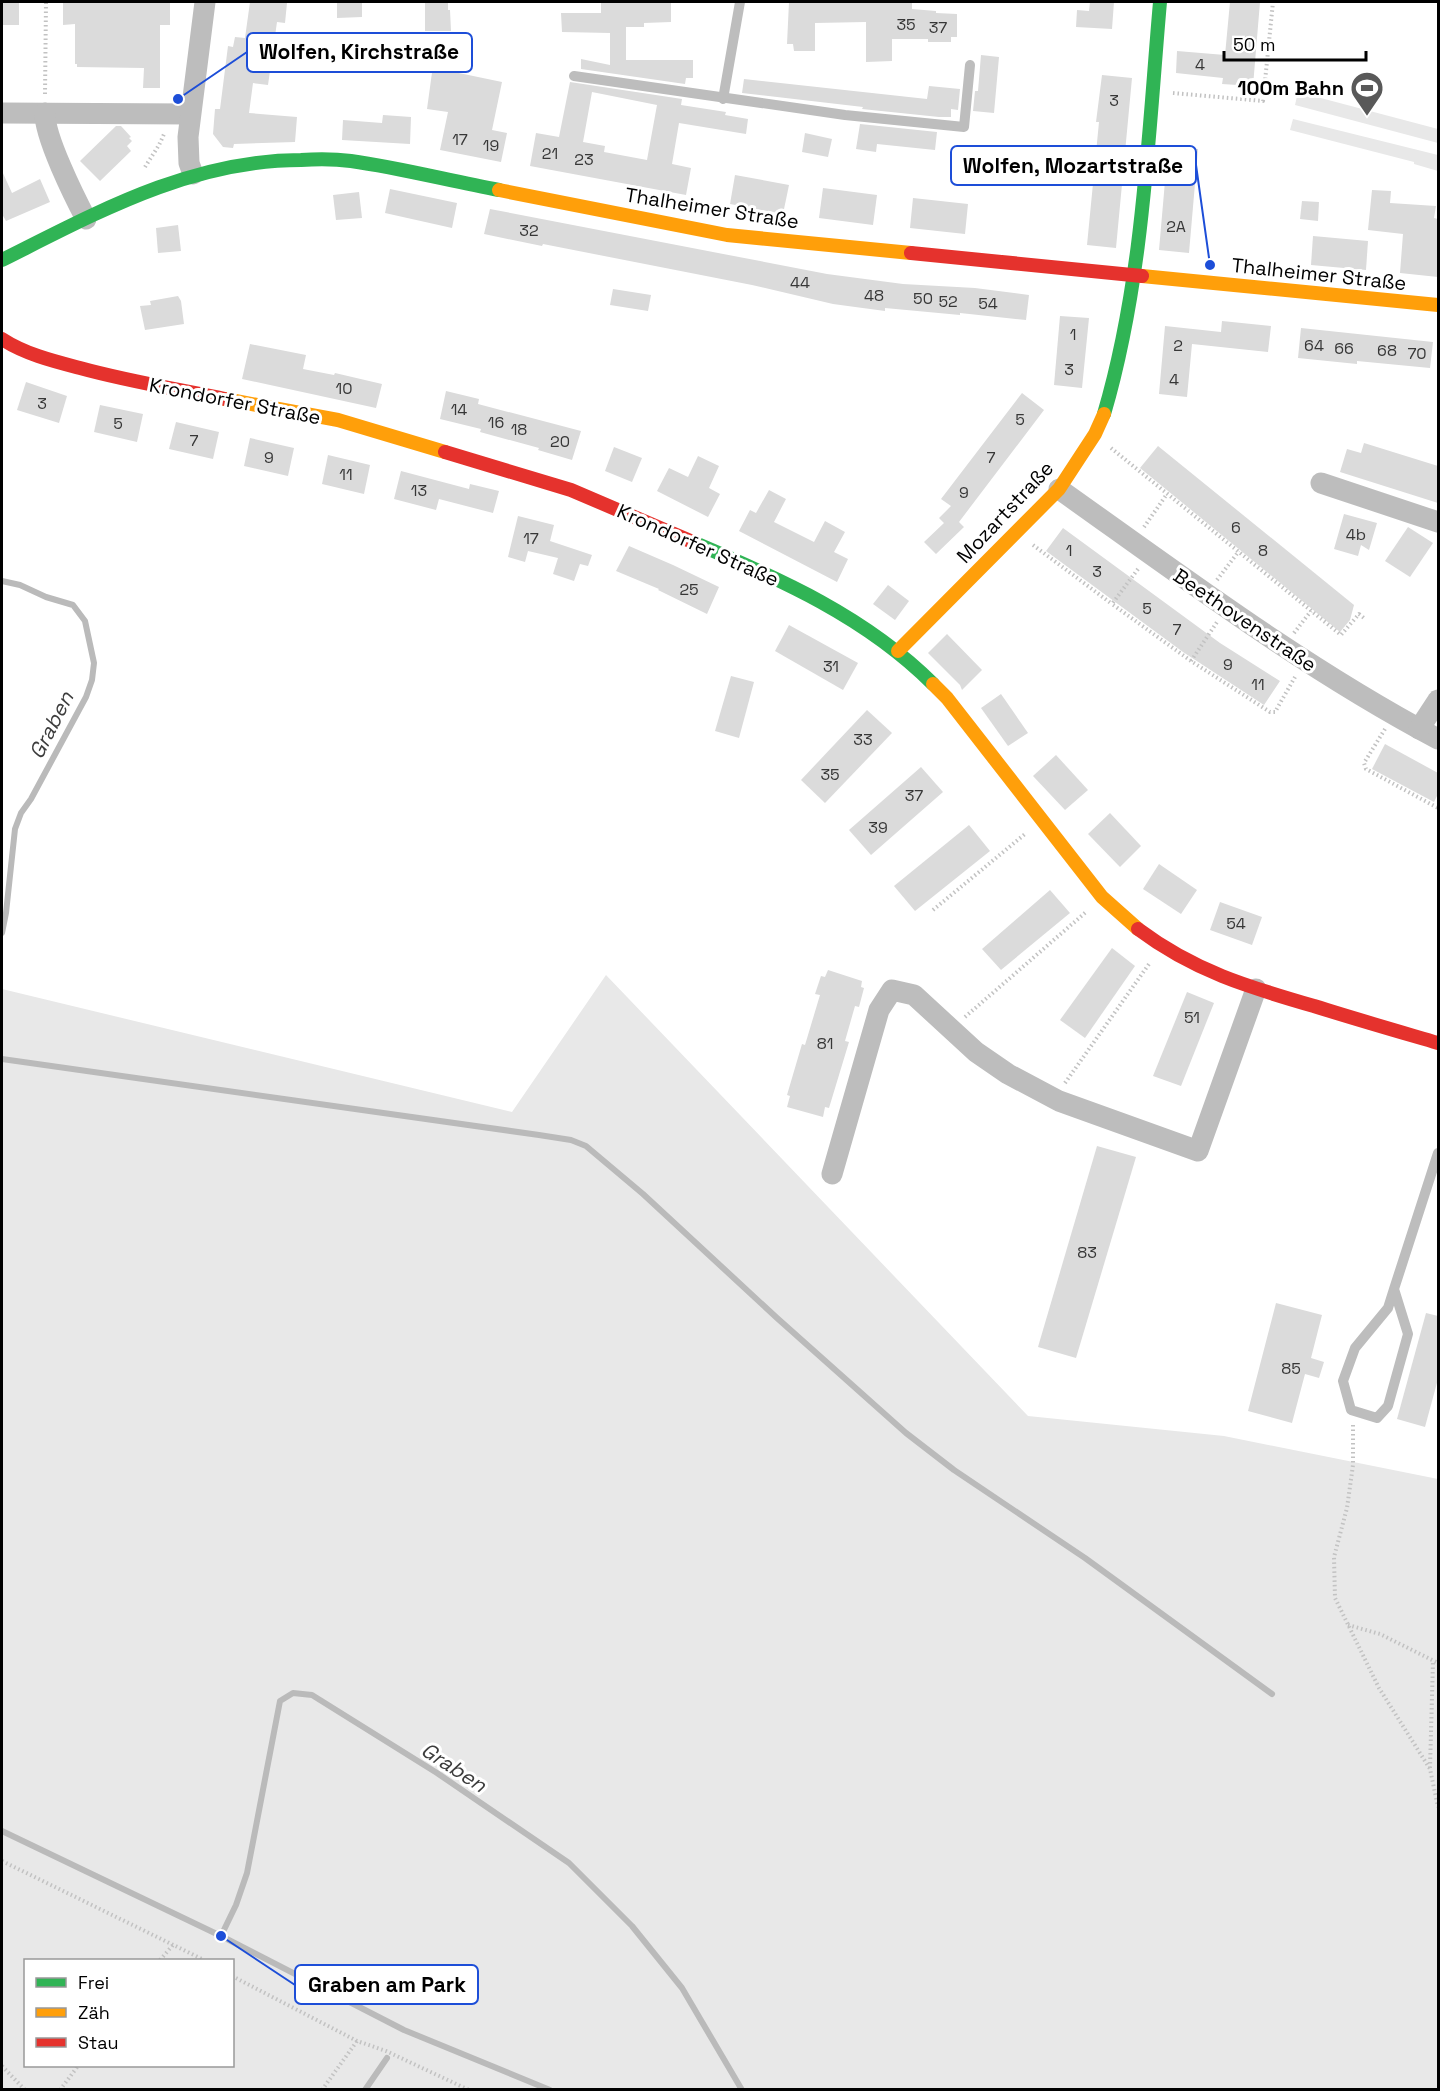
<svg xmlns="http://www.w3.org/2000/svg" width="1440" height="2091" viewBox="0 0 1440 2091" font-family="'Space Grotesk',sans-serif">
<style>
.green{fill:#e8e8e8;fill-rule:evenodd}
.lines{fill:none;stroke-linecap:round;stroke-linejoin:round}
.stream{stroke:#bababa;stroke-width:6}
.building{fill:#dbdbdb;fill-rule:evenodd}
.path{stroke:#c2c2c2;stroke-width:4;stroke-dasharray:1.5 3;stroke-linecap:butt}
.lane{stroke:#bdbdbd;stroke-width:10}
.street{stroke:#bdbdbd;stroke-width:21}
.fast{stroke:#30b455;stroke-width:14}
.slow{stroke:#ff9f0a;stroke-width:14}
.jam{stroke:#e5322d;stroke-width:14}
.labels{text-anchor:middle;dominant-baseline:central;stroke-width:6;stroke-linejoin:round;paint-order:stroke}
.number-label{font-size:16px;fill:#373737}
.poi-label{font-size:20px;font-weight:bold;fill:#000;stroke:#fff;text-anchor:end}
.street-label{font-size:20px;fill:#000;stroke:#fff}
.water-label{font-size:21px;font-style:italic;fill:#3d3d3d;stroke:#fff}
.leader{fill:none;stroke:#1d4ed8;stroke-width:2}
.callout-dot{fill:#1d4ed8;stroke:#fff;stroke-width:2}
.callout{fill:#fff;stroke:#1d4ed8;stroke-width:2}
.callout-label{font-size:21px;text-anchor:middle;font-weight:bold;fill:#000}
</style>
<rect width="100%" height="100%" fill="#fff"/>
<g class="green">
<polygon points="1298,92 1438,129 1438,143 1295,105"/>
<polygon points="1293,119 1438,155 1438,171 1414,164 1414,162 1290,130"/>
<path d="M606,975L1028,1416L1224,1436L1438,1479V2089H2V989L512,1112ZM26,1960H232V2066H26Z"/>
</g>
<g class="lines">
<g class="stream">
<polyline points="2,581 20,585 46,597 73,605 85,621 94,663 92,680 86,697 31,799 21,813 15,829 6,913 2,933"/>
<polyline points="2,1059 539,1135 571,1140 586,1146 643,1194 777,1318 906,1433 954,1470 1085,1558 1272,1694"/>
<polyline points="2,1831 221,1936 404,2030 550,2090"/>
<polyline points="221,1936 236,1905 247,1873 280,1701 293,1693 312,1695 437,1773 569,1863 632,1926 682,1988 742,2090"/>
<polyline points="365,2090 387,2058"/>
</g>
</g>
<g class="building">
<rect x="2" y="2" width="17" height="23"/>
<polygon points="63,2 170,2 170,25 160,25 160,88 143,88 144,68 77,67 77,64 75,64 75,24 63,25"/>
<polygon points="250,2 287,3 285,23 277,22 268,85 253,83 249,113 297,117 295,142 234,144 233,148 223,147 213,134 215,109 220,109 228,46 233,47 235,37 245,38"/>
<polygon points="337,2 362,2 362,17 337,18"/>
<polygon points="425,2 448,2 448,10 450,10 451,31 425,31"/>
<polygon points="601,2 671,2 671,22 644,23 644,27 626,27 626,60 693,60 693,78 686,78 685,84 581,69 581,59 610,65 610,33 562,32 561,13 601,13"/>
<polygon points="789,2 912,2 912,9 936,11 936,13 957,14 957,37 951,37 951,42 928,42 928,39 892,39 892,61 866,62 866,22 815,23 815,51 794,51 793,44 787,44"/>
<polygon points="1090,2 1114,2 1112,29 1076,27 1077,10 1089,11"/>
<polygon points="1230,2 1260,2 1253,86 1222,84 1223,78 1176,73 1177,51 1225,55"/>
<polygon points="981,55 999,57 994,113 973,111 975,91 978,91"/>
<polygon points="434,58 455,61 454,72 502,82 492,130 507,133 501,162 440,150 448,112 427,109"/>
<polygon points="1102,75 1132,78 1116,248 1087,245 1099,122 1096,122"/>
<polygon points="744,79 927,99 929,86 960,89 958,110 951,109 951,117 939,117 862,109 863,107 742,93"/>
<path d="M570,82L682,99L681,105L726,112L725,115L748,119L746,134L679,123L672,164L691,168L686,195L530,166L536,133L559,137ZM592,92L657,105L647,160L604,152L605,146L583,142Z"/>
<polygon points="383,115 411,117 410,144 342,140 343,120 382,123"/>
<polygon points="860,124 937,132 935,150 877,144 876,152 856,149"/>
<polygon points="116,126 121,126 131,137 129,138 132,141 127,146 131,151 100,181 80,161"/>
<polygon points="805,133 832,139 828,157 802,152"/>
<polygon points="1168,147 1198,149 1189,253 1159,250"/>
<polygon points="2,171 12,193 40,179 50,202 6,221 2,214"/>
<polygon points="735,175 789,185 783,214 730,204"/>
<polygon points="823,188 877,195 873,225 819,218"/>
<polygon points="390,189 457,203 452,228 385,213"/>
<polygon points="1372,190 1391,191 1390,203 1436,206 1434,218 1438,219 1438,277 1400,273 1403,234 1368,230"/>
<polygon points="359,192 362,218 336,220 333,195"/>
<polygon points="913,198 968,204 965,234 910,228"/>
<polygon points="1302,201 1319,202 1318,221 1300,219"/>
<polygon points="490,209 827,274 903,284 975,288 1029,295 1026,320 960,313 960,315 885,308 885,311 833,304 752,285 543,244 542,246 484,234"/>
<polygon points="178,225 181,251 158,253 156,228"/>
<polygon points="1313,236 1368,241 1366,270 1311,265"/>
<polygon points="613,289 651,295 648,311 610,305"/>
<polygon points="178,296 181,301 184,324 145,330 140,306 151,305 150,301"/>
<polygon points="1060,316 1089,318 1082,388 1054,385"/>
<polygon points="1222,321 1271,326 1268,352 1192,344 1187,397 1159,394 1165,326 1221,332"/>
<polygon points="1301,328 1433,342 1430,368 1357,361 1357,364 1298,358"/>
<polygon points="250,344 306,355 303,369 334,375 335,373 382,384 376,408 242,379"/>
<polygon points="26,382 67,396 59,423 17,410"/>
<polygon points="446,391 479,399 478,404 581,431 572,460 538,450 539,448 480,432 481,429 440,419"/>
<polygon points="1022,393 1044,410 959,522 964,527 936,554 924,542 944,523 939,518 951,506 941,499"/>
<polygon points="100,405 143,414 137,442 94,432"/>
<polygon points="176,422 219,432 213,459 169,449"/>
<polygon points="250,438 294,448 288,476 244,466"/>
<polygon points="1364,443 1438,466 1438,503 1340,472 1347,449 1361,453"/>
<polygon points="1158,446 1354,605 1350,620 1340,632 1140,468"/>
<polygon points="614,447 642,458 632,482 605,471"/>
<polygon points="328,455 370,465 364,494 322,484"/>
<polygon points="698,456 719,466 709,488 720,494 708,517 657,491 669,468 688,477"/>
<polygon points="401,471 469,489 470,484 499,491 493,513 439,499 436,510 394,499"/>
<polygon points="769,490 786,499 774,522 814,542 825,521 845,532 834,552 848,559 837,582 739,531 750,510 756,513"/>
<polygon points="1344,514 1377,523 1369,550 1361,545 1358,556 1334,549"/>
<polygon points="518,516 554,525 550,541 592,555 588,566 580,564 574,581 553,574 558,558 528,551 525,562 508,557"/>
<polygon points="1408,527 1433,543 1410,577 1385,561"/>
<polygon points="1063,528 1220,643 1280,681 1264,705 1183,652 1046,551"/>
<polygon points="629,546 673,565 719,587 707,614 658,590 659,589 616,571"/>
<polygon points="888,585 909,601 895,620 873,604"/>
<polygon points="789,625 858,663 843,690 775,651"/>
<polygon points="947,634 982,670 962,690 960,685 928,653"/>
<polygon points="731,676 754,682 739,738 715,731"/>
<polygon points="1001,694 1028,733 1008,746 981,708"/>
<polygon points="867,710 892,733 825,803 801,780"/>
<polygon points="1385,744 1438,773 1438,794 1434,802 1372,769"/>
<polygon points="1056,755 1088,790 1065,810 1033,776"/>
<polygon points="921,767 943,792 871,855 849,830"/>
<polygon points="1110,813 1141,846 1120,867 1088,834"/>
<polygon points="969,825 990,851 915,911 894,886"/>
<polygon points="1159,864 1197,890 1181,914 1143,889"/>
<polygon points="1050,890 1070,913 1001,970 982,949"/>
<polygon points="1220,902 1262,917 1252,945 1210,930"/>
<polygon points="1112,948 1135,966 1085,1038 1060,1020"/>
<polygon points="828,970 862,981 861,987 864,988 859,1007 855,1006 845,1041 849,1042 829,1108 825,1107 823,1117 787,1107 790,1096 787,1095 802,1044 805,1045 820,995 815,994 821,976 825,977"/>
<polygon points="1187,992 1214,1003 1181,1086 1153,1076"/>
<polygon points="1097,1146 1136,1157 1076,1358 1038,1347"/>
<polygon points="1276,1303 1322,1315 1311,1358 1324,1362 1319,1378 1305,1374 1292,1423 1248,1411"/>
<polygon points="1426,1313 1438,1316 1438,1379 1425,1427 1397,1419"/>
</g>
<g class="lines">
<g class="path">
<polyline points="1173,93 1263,101 1273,2"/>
<polyline points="45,94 46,2"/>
<polyline points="145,167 159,145 165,132"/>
<polyline points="1111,448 1341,635 1359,614 1364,618"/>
<polyline points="1144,527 1167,494"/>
<polyline points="1033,545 1112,604"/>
<polyline points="1138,569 1112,604 1191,661 1270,712 1275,712 1295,677"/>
<polyline points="1217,580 1239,551"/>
<polyline points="1294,633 1311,611"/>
<polyline points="1191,661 1217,622"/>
<polyline points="1385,729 1364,763 1366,769 1438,808"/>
<polyline points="933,910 1025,834"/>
<polyline points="965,1017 1086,912"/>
<polyline points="1065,1083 1149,964"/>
<polyline points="1353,1425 1353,1465 1347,1508 1334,1557 1335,1598 1379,1688 1430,1769 1438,1807"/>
<polyline points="1348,1625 1380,1634 1438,1663"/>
<polyline points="1430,1768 1433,1661"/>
<polyline points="2,1861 204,1960"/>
<polyline points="160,1960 173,1945"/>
<polyline points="232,1976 357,2041 386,2051 469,2090"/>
<polyline points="2,2066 25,2090"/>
<polyline points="60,2090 78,2066"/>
<polyline points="322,2090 357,2041"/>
</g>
<g class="lane">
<polyline points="574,76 845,115 964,127 970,65"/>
<polyline points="723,99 740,2"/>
<polyline points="1394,1289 1408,1334 1388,1406 1377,1418 1351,1410 1343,1381 1355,1348 1388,1308 1394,1289 1438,1153"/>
</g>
<g class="street">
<polyline points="2,113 190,114"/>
<path d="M45,113C44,136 75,198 86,219"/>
<polyline points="193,174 189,163 188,137 205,2"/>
<polyline points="1321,483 1438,522"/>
<path d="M1059,489C1183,577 1304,668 1438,739"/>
<polyline points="1419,729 1438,700"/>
<polyline points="832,1174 879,1010 892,990 914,995 976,1052 1008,1074 1059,1101 1198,1151 1256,989"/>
</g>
<g class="fast">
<path d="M2,260C98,212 191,160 301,160C318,159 335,159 351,161C401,168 450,181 499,190"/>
<path d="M1104,414C1143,282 1148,138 1160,2"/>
<path d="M695,543C780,579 866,617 933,684"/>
</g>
<g class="slow">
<polyline points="499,190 727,235 911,253"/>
<polyline points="1142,276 1438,305"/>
<polyline points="225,399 338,420 445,452"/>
<polyline points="898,651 1059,489 1095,434 1104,414"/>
<polyline points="933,684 947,698 1102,897 1138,929"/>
</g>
<g class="jam">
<polyline points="911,253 1142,276"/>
<path d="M2,339C25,354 53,361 80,368C127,381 176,389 225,399"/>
<polyline points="445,452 571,490 695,543"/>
<path d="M1138,929C1194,971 1248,987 1314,1006C1355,1019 1397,1031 1438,1043"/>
</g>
</g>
<defs>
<g id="stadium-pin" transform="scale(1.725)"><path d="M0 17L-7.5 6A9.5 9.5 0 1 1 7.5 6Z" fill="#595959" stroke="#fff"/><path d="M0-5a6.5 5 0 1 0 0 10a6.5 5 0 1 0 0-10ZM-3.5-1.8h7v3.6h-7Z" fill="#fff"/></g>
</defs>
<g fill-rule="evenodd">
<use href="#stadium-pin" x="1367" y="88"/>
</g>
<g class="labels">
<g class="number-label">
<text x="906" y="24">35</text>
<text x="938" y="27">37</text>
<text x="1200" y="64">4</text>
<text x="1114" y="100">3</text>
<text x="460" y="139">17</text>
<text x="491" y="145">19</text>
<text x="550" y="153">21</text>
<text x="584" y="159">23</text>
<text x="1176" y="226">2A</text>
<text x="529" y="230">32</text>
<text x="800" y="282">44</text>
<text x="874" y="295">48</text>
<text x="923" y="298">50</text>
<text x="948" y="301">52</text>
<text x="988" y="303">54</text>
<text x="1073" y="334">1</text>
<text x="1178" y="345">2</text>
<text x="1314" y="345">64</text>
<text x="1344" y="348">66</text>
<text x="1387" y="350">68</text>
<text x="1417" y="353">70</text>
<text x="1069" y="369">3</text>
<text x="1174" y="379">4</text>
<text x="344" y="388">10</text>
<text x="42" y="403">3</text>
<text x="459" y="409">14</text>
<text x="1020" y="419">5</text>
<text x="496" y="422">16</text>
<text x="118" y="423">5</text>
<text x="519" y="429">18</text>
<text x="194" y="440">7</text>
<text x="560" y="441">20</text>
<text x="269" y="457">9</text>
<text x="991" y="457">7</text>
<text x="346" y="474">11</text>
<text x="419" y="490">13</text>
<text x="964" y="492">9</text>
<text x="1236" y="527">6</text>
<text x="1356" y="534">4b</text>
<text x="531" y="538">17</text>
<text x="1069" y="550">1</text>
<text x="1263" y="550">8</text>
<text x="1097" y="571">3</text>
<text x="689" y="589">25</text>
<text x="1147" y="608">5</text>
<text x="1177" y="629">7</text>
<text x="1228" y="664">9</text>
<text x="831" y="666">31</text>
<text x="1258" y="684">11</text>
<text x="863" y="739">33</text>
<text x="830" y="774">35</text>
<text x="914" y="795">37</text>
<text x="878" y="827">39</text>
<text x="1236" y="923">54</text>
<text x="1192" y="1017">51</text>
<text x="825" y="1043">81</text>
<text x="1087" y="1252">83</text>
<text x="1291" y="1368">85</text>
</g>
<g class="poi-label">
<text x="1344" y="88">100m Bahn</text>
</g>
<g class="street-label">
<text transform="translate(712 208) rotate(9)">Thalheimer Straße</text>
<text transform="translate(1319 274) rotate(6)">Thalheimer Straße</text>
<text transform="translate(235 401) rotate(11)">Krondorfer Straße</text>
<text transform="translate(1005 512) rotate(-47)">Mozartstraße</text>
<text transform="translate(698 545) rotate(24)">Krondorfer Straße</text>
<text transform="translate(1245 620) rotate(34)">Beethovenstraße</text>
</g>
<g class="water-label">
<text transform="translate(51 725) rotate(-63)">Graben</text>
<text transform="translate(454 1767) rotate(33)">Graben</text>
</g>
</g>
<path class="leader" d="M178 99L247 52M1210 265L1196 165M221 1936L295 1985"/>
<g class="callout-dot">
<circle cx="178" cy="99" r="6"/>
<circle cx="1210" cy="265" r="6"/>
<circle cx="221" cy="1936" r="6"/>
</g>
<g class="callout">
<rect x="247" y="33" width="225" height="39" rx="6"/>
<rect x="951" y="146" width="245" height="39" rx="6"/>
<rect x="295" y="1965" width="183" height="39" rx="6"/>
</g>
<g class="callout-label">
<text x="359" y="59">Wolfen, Kirchstraße</text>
<text x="1073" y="173">Wolfen, Mozartstraße</text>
<text x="387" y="1992">Graben am Park</text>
</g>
<rect width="1440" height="2091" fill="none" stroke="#000000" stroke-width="6"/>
<rect x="24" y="1959" width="210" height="108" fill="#ffffff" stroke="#999999" stroke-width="1.5"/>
<rect x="36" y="1978" width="30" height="9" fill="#30b455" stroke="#999999" stroke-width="1.5"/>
<text x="78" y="1989" font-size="18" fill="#000000">Frei</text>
<rect x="36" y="2008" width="30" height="9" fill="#ff9f0a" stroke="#999999" stroke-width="1.5"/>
<text x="78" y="2019" font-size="18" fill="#000000">Zäh</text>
<rect x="36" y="2038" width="30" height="9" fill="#e5322d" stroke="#999999" stroke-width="1.5"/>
<text x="78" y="2049" font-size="18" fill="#000000">Stau</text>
<path d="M1224 51v9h142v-9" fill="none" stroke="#000000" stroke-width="3"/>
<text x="1233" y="51" font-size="18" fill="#000000" stroke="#ffffff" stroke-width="4.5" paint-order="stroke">50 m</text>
</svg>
